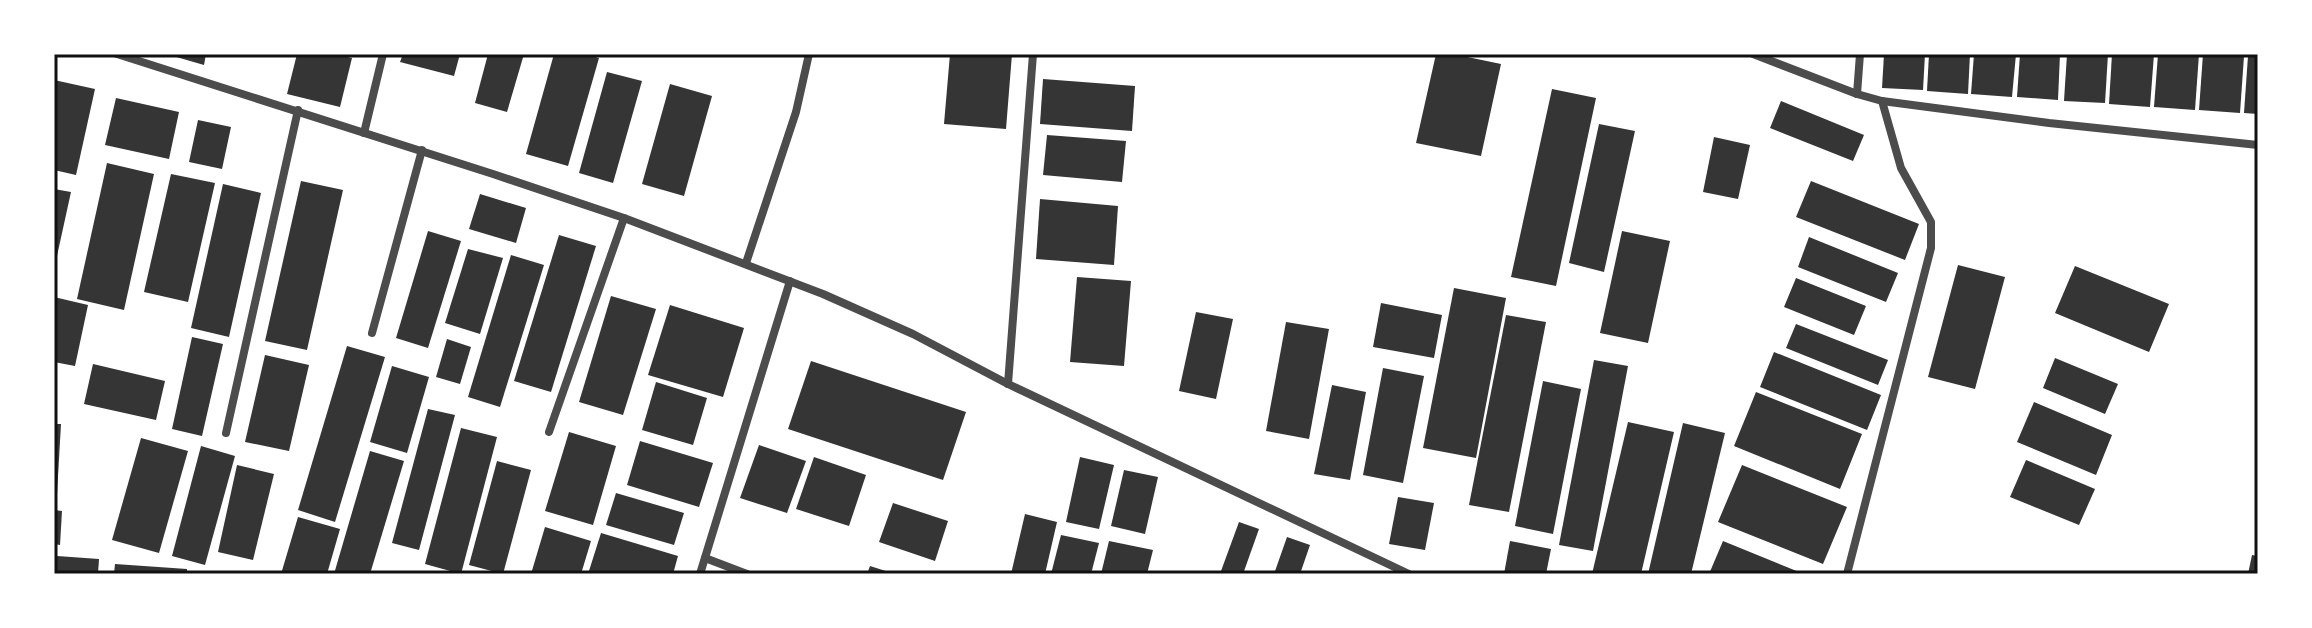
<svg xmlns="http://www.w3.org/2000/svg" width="2312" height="628" viewBox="0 0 2312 628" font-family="'Space Grotesk',sans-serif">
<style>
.building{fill:#353535}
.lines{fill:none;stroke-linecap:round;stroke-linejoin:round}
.minor{stroke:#4c4c4c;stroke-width:8}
.neatline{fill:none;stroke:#111;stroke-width:3}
</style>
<rect width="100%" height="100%" fill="#fff"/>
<g class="building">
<polygon points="166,54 206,54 204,65"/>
<polygon points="297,54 336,54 352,58 340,107 287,94"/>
<polygon points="403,54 460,54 454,76 400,62"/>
<polygon points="488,54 524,54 507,112 475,103"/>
<polygon points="554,54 585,54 599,58 568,166 526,154"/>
<polygon points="950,54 1012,54 1006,129 944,124"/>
<polygon points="1436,54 1453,54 1501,64 1481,156 1416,143"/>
<polygon points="1884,54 1925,54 1923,90 1882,88"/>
<polygon points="1929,54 1970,54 1968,94 1927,91"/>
<polygon points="1974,54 2016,54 2012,97 1971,94"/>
<polygon points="2020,54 2060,54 2058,100 2017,97"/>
<polygon points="2067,54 2108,54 2105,103 2064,101"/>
<polygon points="2112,54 2154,54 2150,107 2109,104"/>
<polygon points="2158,54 2199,54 2195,110 2154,107"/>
<polygon points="2203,54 2244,56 2240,113 2199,110"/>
<polygon points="2248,56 2258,57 2258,114 2244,113"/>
<polygon points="607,72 642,81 613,183 579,173"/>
<polygon points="1043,79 1135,86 1132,131 1040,124"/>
<polygon points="54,80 95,89 76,175 54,170"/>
<polygon points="670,84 712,96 684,196 642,184"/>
<polygon points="1552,89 1596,98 1556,286 1511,277"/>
<polygon points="116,98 179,112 169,159 105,145"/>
<polygon points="1781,101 1864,135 1853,161 1770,128"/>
<polygon points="198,120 231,127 222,169 189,162"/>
<polygon points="1599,124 1635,131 1604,272 1569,263"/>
<polygon points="1047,135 1126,141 1122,182 1043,175"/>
<polygon points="1714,137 1750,145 1738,199 1703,192"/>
<polygon points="107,163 154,174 124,310 77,299"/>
<polygon points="171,174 215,183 188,302 144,292"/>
<polygon points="301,181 343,190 307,350 265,341"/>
<polygon points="1811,181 1919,224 1905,260 1796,217"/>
<polygon points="223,184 261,193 229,337 191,328"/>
<polygon points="54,189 71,192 55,265 54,265"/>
<polygon points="480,194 526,208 516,243 469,229"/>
<polygon points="1040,199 1118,206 1114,265 1036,259"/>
<polygon points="428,231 461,241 428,348 396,338"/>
<polygon points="1622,231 1670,241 1648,343 1600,333"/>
<polygon points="559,235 596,246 551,392 514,381"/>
<polygon points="1809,237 1898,273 1886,302 1798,267"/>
<polygon points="468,249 503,258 480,334 445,323"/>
<polygon points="511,255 544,265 500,407 468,397"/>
<polygon points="1958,265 2005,277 1975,389 1928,377"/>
<polygon points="2075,266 2169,304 2149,352 2055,313"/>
<polygon points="1077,277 1131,281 1124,366 1070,362"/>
<polygon points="1796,278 1866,306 1854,335 1784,307"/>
<polygon points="1454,288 1506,298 1476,458 1423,448"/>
<polygon points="611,296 656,309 623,415 579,402"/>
<polygon points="54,297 88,305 75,366 54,362"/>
<polygon points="1381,303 1442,315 1434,358 1373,347"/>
<polygon points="670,305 744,328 723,397 648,375"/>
<polygon points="1196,312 1233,319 1216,399 1179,391"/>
<polygon points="1506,315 1546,322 1509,512 1469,505"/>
<polygon points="1286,322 1329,329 1309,439 1266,431"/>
<polygon points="1796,324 1888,360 1878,385 1786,348"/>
<polygon points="192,337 223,344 202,436 172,429"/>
<polygon points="447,339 471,347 460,384 436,377"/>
<polygon points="347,346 385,357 335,522 298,510"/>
<polygon points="1774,352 1881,395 1867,430 1760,387"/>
<polygon points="265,355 309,365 289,451 245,442"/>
<polygon points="2055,358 2118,384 2105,414 2043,388"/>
<polygon points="1594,360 1628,366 1593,551 1559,545"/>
<polygon points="811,361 966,412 943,480 788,429"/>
<polygon points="93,364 165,381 156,420 84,404"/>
<polygon points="392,366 429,377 407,453 370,442"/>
<polygon points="1383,368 1424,376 1403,483 1363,475"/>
<polygon points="1543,381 1581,389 1553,534 1515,526"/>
<polygon points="656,382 707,398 693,445 642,430"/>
<polygon points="1332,385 1366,392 1350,480 1314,474"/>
<polygon points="1756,392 1862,434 1840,489 1734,446"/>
<polygon points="2034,402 2112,435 2096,475 2017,442"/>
<polygon points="428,409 455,415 419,550 392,543"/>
<polygon points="1628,422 1674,432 1641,574 1592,574"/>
<polygon points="1683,423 1725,433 1691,574 1648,574"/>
<polygon points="54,424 61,424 57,494 54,494"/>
<polygon points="461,428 497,437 461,574 425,564"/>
<polygon points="569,432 616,446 593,525 545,511"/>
<polygon points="141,438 188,451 159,553 112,540"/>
<polygon points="640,441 713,463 699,507 627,485"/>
<polygon points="759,445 806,461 787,513 740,498"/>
<polygon points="201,446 235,456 205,565 172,556"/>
<polygon points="370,451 404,461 370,574 334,574"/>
<polygon points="814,457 866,475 849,526 796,509"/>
<polygon points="1080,457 1114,465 1099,529 1066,522"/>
<polygon points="2026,460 2095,489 2079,525 2010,497"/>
<polygon points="497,461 531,470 503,574 469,565"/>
<polygon points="237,465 274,474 253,560 218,552"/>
<polygon points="1742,465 1847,507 1823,564 1718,522"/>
<polygon points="1124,470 1158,477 1145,534 1111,526"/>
<polygon points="616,493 684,513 674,545 606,525"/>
<polygon points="1398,497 1434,503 1425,550 1389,544"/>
<polygon points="893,503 948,521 935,561 879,542"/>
<polygon points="54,510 62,511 60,545 54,544"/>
<polygon points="1025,514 1057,522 1045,574 1011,574"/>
<polygon points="298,517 340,529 327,574 281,574"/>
<polygon points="1239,522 1259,529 1243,574 1229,574 1221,571"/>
<polygon points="545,527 591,541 581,574 531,574"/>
<polygon points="601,533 678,556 673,574 588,574"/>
<polygon points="1061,535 1099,543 1091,574 1051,574"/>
<polygon points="1287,537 1310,545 1300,574 1274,574"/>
<polygon points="1109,541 1153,550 1147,574 1101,574"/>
<polygon points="1510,541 1551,549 1546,574 1504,574"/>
<polygon points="1723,541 1804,574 1709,574"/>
<polygon points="2252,555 2258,556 2258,574 2248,574"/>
<polygon points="57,556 99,559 98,574 56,574"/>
<polygon points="115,564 187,569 187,574 114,574"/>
<polygon points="870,566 892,573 892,574 867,574"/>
</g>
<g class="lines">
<g class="minor">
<polyline points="117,54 493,174 624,218 823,294 913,334 1008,384 1409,574"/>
<polyline points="1753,54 1857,94 1882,101 2049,123 2258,145"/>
<polyline points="1857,94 1860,54"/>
<polyline points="364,133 383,54"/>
<polyline points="746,263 796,112 809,54"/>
<polyline points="372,333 422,150"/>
<polyline points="1008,384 1033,54"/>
<polyline points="549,432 624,218"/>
<polyline points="226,433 298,110"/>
<polyline points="705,558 747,574"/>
<polyline points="700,574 790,281"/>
<polyline points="1847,574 1931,248 1931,222 1901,168 1882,101"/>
</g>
</g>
<rect width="2312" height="628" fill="none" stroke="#ffffff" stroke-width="112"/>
<rect x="56" y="56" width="2200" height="516" class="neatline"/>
</svg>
